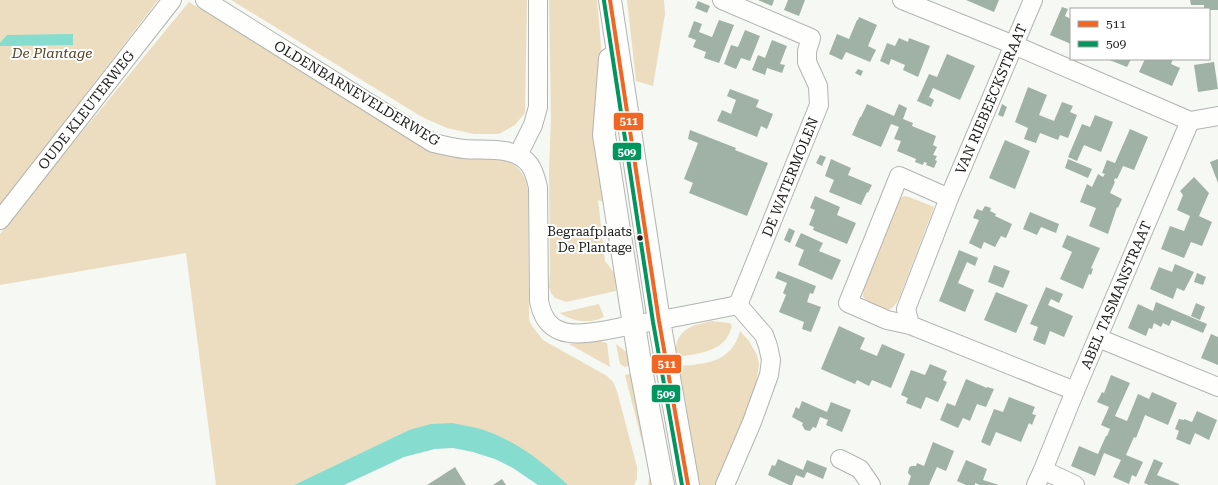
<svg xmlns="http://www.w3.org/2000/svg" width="1218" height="485" viewBox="0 0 1218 485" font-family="'Roboto Serif',serif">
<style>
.green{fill:#ecdcc0}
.water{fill:#86ddcf}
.building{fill:#a0b2a6}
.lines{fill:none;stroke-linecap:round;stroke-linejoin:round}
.street-casing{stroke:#b2b4b0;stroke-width:20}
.secondary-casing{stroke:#b2b4b0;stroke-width:24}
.street{stroke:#fefefd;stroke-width:18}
.secondary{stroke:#fefefd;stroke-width:22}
.bus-1-casing{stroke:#fff;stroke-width:7}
.bus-2-casing{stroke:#fff;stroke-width:7}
.bus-1{stroke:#f26522;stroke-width:4}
.bus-2{stroke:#00965e;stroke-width:4}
.bus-dot{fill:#191b17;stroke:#fff;stroke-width:1.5}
.labels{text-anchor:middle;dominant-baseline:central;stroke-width:4;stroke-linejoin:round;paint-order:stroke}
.bus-label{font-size:13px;fill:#191b17;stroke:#fff;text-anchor:end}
.park-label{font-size:14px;font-style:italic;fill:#574220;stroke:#fff}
.street-label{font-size:14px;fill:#191b17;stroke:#fff}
.line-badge{stroke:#fff;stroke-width:1.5}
.badge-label{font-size:11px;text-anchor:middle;font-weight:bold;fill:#fff}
</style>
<rect width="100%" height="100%" fill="#f5f8f3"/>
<g class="green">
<polygon points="0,0 158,0 0,206"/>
<polygon points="231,0 527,0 525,113 515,125 499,134 474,134 447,128 422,117"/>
<path d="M549,0H597C604,68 605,136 608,204L598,200L605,261L615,274L616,291L566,302L555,298L551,293L549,287L550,273L549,171L551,117Z"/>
<polygon points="627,0 664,0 665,14 653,86 636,81"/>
<path d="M189,2L432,152L508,161C520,168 526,176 528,190L529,320L532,326L543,340L607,376L613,382L617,391L637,467V479L634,485H568L551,470L409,430L294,485H216L186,253L0,285V234L35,189Z"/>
<polygon points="904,196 909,197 934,207 898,301 892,308 885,311 873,307 863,297 864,286 899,199"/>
<path d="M599,304L604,317C590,324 573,322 560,313Z"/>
<path d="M711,321L730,323L732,327C730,331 729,335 726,339C715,353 692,355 675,357C675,331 688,326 711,321Z"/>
<path d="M740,331L749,341L757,355L759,364L757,378L755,390L717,485H694L676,369L679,366C707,364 732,362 740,331Z"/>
<polygon points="599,341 607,343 610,367 569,344"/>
<polygon points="616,344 628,353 633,365 625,367 620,364"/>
<polygon points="636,372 657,485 648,485 650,473 625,375"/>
</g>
<g class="water">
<polygon points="73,34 73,45 0,46 0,43 7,35"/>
<path d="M453,423C464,426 478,427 489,432C519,443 545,464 568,485H538L513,468L495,459L473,452L453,448L435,449L404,457L344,485H294L409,430L431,424Z"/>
</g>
<g class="building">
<polygon points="758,0 774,0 772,6"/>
<polygon points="788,0 805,0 799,16 784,10"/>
<polygon points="966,0 999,0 994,12"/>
<polygon points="1190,0 1218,0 1218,10 1209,10 1209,9 1204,9 1204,5 1191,5"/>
<polygon points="698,1 710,6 707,13 695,8"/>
<polygon points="1062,7 1068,9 1065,16 1071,19 1071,44 1050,35"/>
<polygon points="859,17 877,25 868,46 876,50 870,62 846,52 842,60 829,54 837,34 849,39 857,20 858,20"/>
<polygon points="719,20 734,25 719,63 704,58 706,52 693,47 696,40 688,37 694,21 702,24 699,32 712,37"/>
<polygon points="745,30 760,36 750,61 741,58 736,69 724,64 731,45 738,47"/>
<polygon points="899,38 908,42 909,38 930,46 918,77 903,70 905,65 891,59 889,65 880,61 887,43 895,46"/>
<polygon points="772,40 787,46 780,64 785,65 782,73 767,68 765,75 752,70 758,55 765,58"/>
<polygon points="947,54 975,66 960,100 933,88 929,97 934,100 931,107 917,101 929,74 937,77"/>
<polygon points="1107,59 1131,59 1127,67"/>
<polygon points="1145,59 1173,59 1171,64 1180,68 1172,86 1139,72"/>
<polygon points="1214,62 1218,89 1198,92 1194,65"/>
<polygon points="858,69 863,71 861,76 855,73"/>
<polygon points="1028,87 1047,95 1039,115 1054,121 1062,102 1073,106 1070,112 1077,115 1068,138 1060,135 1058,140 1040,133 1036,143 1024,139 1028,128 1015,122"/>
<polygon points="730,89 759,100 756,107 773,114 767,129 761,126 757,137 717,121 722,110 731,114 736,100 727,96"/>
<polygon points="867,104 894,116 899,104 907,108 903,119 913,123 912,126 936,136 933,145 937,147 933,155 937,156 935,160 937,161 934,168 926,165 927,163 924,162 923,165 915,162 916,159 897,151 901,141 894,139 899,127 891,124 881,147 852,135 860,117 861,117"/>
<polygon points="1002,104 1007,107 1003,117 998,115"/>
<polygon points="1095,115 1113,122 1101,152 1084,145 1077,161 1068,157 1082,124 1090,127"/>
<polygon points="1130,129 1148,137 1134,170 1123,166 1117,179 1115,178 1114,181 1115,182 1110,193 1122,199 1118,208 1117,207 1108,234 1089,226 1096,208 1080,202 1087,184 1092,187 1098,174 1103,177 1105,174 1102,173 1107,160 1115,163"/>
<polygon points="690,130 736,148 735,150 768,163 747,216 689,193 693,183 684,179 698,143 688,139"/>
<polygon points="1005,140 1030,151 1015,189 989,178"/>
<polygon points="820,155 826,157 822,166 816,163"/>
<polygon points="831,159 851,168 848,175 872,185 868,193 867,192 861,205 829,192 834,180 825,176"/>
<polygon points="1068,159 1092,169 1088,178 1065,168"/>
<polygon points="1218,159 1218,183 1210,162"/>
<polygon points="1194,177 1209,193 1199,216 1212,222 1202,246 1191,242 1184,258 1161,249 1170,226 1184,231 1190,216 1177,210 1183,195 1180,191"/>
<polygon points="815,196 840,207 837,215 856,223 847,244 813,230 814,227 809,225 815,210 810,208"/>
<polygon points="985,206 991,208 990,211 996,214 995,216 1012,224 1006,238 1001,236 995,247 984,242 981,249 969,243 979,220 973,218 977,209 982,211"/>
<polygon points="1030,212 1059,224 1056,233 1041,227 1037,235 1023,229"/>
<polygon points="789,228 795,231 790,243 784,240"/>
<polygon points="801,233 823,243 819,251 841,260 832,280 798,265 804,250 795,246"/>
<polygon points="1067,235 1100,248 1091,268 1093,269 1091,275 1089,274 1083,289 1060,279 1072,252 1062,247"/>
<polygon points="959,250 978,258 975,266 967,262 958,283 974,290 965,312 939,301"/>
<polygon points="1175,264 1194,272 1184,291 1177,288 1173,299 1150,289 1159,267 1172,272"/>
<polygon points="994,265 1010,271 1003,288 988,282"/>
<polygon points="778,271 816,286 813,294 810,293 807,302 821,307 811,332 802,329 804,322 779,312 786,295 783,293 787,283 775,278"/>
<polygon points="1197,273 1206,277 1203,285 1194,282"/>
<polygon points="1046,287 1063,294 1059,303 1051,299 1048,305 1073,316 1064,337 1050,331 1045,345 1033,340 1038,327 1030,324"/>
<polygon points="996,292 1028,305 1016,333 984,320"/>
<polygon points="1156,302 1207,324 1203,333 1172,320 1169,326 1163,323 1161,327 1154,323 1152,329 1149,328 1146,336 1128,328 1138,304 1153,311"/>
<polygon points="1196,303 1205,307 1200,320 1191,316"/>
<polygon points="839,326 865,338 860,349 877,356 882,344 905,354 891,388 872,380 869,386 857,380 855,384 821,369"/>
<polygon points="1211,334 1218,337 1218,365 1201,358"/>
<polygon points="930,364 947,371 943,380 947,382 938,402 926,397 921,409 906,403 908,398 901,395 911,370 925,375"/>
<polygon points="1111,375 1130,383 1115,416 1127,421 1138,394 1149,399 1152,392 1177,403 1168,425 1145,415 1136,438 1134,437 1126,455 1143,462 1136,477 1132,475 1129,484 1113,477 1121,460 1104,453 1095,476 1071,466 1079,446 1098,454 1106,436 1107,436 1110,429 1101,425 1109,407 1097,402 1102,392 1104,393"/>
<polygon points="966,379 987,388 987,387 994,389 986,407 977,404 970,421 963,418 958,428 940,420 947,403 955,406"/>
<polygon points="1009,397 1035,407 1032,414 1036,415 1032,425 1029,423 1021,442 996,432 990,446 981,442 994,409 1003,412"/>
<polygon points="802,401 827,412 831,402 851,410 842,432 826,425 828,420 820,417 816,428 813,427 810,431 805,430 802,425 803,423 792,417 796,407 799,409"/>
<polygon points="1197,411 1217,420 1209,440 1195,433 1190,445 1176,439 1179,431 1175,429 1179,419 1184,420 1184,419 1192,422"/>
<polygon points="933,442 954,451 946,471 937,467 929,485 908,485 911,476 908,473 909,468 911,466 916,466 917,463 924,466"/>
<polygon points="778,459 803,470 807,460 827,468 823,479 807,472 804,478 796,475 792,485 789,485 768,475 772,465 775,466"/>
<polygon points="1154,459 1163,463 1157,475 1179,484 1179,485 1149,485 1144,483"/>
<polygon points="966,460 987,469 983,480 999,485 980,485 975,483 975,485 966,485 957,481"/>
<polygon points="455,467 466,485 427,485 438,478"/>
<polygon points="502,479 506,485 493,485"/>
</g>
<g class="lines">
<g class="street-casing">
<g id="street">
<path d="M205,0L433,143C443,145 454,148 464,149C485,151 513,145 529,164C534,170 536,179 538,187L539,301C542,315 547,326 561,331C578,338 615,328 633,325C668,319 703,312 738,305"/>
<polyline points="722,0 811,38 807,51 807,62 818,86 819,105 738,305"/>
<polyline points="902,0 1014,45 1190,121 1218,116"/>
<polyline points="518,155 533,125 538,107 538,0"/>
<polyline points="949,198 899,176 848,303 887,320 910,325 1075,391"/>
<polyline points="0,220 172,0"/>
<polyline points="910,325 906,309 949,198 1033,0"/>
<polyline points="1098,338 1218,387"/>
<polyline points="840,459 860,469 871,485"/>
<polyline points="1043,470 1075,391 1190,121"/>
<polyline points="725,485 752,422 769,375 771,360 768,346 764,335 738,305"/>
<polyline points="1036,485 1043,470 1075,485"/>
</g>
</g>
<g class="secondary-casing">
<g id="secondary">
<polyline points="610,0 659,321 688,485"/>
<polyline points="610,59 604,135 641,369 663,485"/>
</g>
</g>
<use href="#street" class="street"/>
<use href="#secondary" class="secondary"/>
<g class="bus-1-casing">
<polyline id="bus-1" points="610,0 659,321 688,485"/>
</g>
<g class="bus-2-casing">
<polyline id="bus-2" points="604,1 653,322 682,485"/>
</g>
<use href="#bus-1" class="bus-1"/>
<use href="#bus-2" class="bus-2"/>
</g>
<circle class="bus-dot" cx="640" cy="238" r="3.5"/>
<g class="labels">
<g class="bus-label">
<text x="632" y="231">Begraafplaats<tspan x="632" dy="16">De Plantage</tspan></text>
</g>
<g class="park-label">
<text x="52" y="53">De Plantage</text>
</g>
<g class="street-label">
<text transform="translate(357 93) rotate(31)">OLDENBARNEVELDERWEG</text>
<text transform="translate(991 99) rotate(-67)">VAN RIEBEECKSTRAAT</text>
<text transform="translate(86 110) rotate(-52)">OUDE KLEUTERWEG</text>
<text transform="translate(790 177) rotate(-68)">DE WATERMOLEN</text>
<text transform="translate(1116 295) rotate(-67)">ABEL TASMANSTRAAT</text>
</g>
</g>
<g class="line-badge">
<rect x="613" y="112" width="31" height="19" rx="4" fill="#f26522"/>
<rect x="612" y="142" width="30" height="19" rx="4" fill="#00965e"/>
<rect x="651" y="354" width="31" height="20" rx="4" fill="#f26522"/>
<rect x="651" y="384" width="30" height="19" rx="4" fill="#00965e"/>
</g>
<g class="badge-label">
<text x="629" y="125">511</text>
<text x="627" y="156">509</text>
<text x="667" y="368">511</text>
<text x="666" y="398">509</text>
</g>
<rect x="1070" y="8" width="140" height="52" fill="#ffffff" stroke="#a3a4a2"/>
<rect x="1078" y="21" width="20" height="6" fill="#f26522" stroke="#a3a4a2"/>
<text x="1106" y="28" font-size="12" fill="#191b17">511</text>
<rect x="1078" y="41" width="20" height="6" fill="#00965e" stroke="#a3a4a2"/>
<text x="1106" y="48" font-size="12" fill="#191b17">509</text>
</svg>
